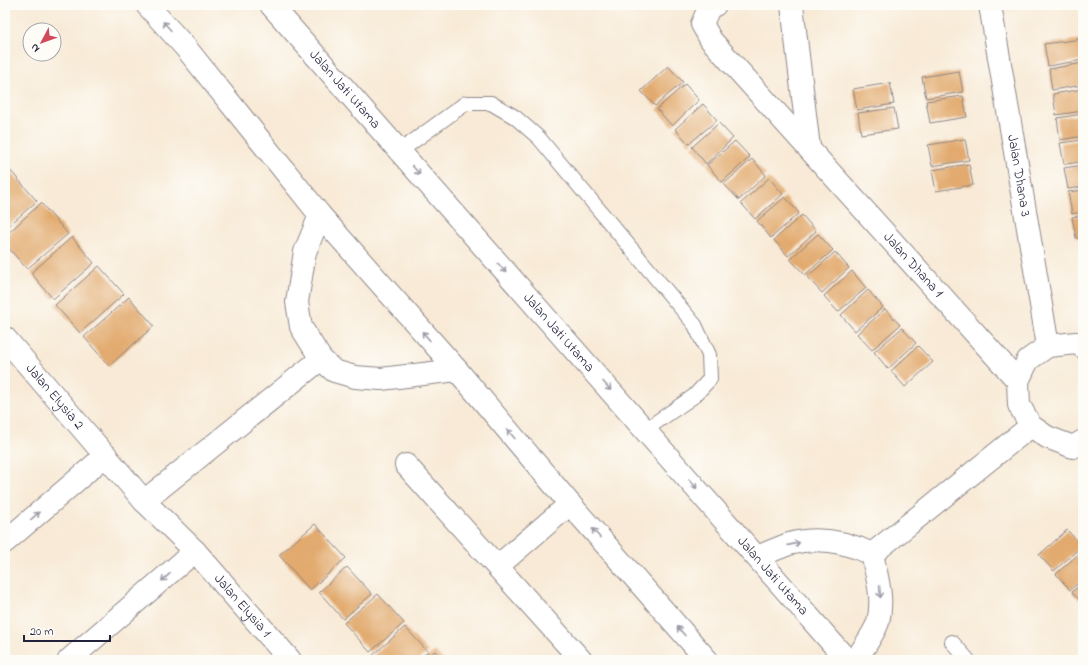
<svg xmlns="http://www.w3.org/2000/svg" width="1088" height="665" viewBox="0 0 1088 665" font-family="'Indie Flower',sans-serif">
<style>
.building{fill:#e2aa6e}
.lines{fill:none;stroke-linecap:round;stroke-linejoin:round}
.service-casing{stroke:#8d8688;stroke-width:16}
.minor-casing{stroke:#8d8688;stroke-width:24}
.service{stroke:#fff;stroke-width:14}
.minor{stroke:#fff;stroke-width:22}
.oneway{stroke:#9c9ca7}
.labels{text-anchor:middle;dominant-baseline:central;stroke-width:4;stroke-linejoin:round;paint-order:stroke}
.street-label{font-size:14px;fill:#22223b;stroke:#fdfcf7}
</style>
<rect width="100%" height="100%" fill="#fdfcf7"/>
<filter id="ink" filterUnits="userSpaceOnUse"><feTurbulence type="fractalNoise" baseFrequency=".025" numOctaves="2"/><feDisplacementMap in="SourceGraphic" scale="8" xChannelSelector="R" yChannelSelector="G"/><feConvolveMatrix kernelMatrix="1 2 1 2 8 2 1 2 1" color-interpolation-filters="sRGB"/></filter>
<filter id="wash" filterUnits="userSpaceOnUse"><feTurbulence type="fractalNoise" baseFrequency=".012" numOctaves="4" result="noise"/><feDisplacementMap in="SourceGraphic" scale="16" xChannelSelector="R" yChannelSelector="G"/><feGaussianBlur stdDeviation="0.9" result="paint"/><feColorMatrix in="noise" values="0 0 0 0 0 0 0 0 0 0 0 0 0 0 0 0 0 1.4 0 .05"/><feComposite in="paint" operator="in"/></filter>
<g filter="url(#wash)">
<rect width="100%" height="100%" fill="#f8ead6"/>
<g id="blocks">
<g class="building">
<polygon points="1082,39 1083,60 1048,66 1044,44"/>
<polygon points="1083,63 1083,85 1052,90 1049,69"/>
<polygon points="668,66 683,82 655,106 641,91"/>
<polygon points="959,71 963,92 926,98 922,77"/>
<polygon points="890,83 894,104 857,110 853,89"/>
<polygon points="685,84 699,100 672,126 657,109"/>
<polygon points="1083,89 1083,111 1056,115 1053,94"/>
<polygon points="963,96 967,117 930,123 926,101"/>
<polygon points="703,104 717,120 689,144 675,129"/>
<polygon points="894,108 898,129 861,134 858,113"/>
<polygon points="1083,114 1083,136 1060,140 1057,118"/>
<polygon points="719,123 733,138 706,164 692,147"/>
<polygon points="965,139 969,160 932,166 928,145"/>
<polygon points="1083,140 1083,162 1064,164 1060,143"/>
<polygon points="735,141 750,157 722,182 707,165"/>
<polygon points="752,159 766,175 739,200 724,184"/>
<polygon points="969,164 973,185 936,191 932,170"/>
<polygon points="1083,165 1083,187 1068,189 1064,168"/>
<polygon points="9,169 37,201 5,229 5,173"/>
<polygon points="769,178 783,194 755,219 741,203"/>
<polygon points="1083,190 1083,212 1072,214 1068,192"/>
<polygon points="785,197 799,213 771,238 757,221"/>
<polygon points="41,203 68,234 27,269 5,244 5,236"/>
<polygon points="802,215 816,231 788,256 774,240"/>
<polygon points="1083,215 1083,237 1076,238 1072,217"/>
<polygon points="818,234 833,250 805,275 790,259"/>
<polygon points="72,237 94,263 53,299 31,273"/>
<polygon points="835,252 849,268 822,293 807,277"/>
<polygon points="99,266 124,294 80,333 55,305"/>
<polygon points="852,271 866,288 838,312 824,296"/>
<polygon points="868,290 883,307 855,331 841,315"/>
<polygon points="129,297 154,326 109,366 84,337"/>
<polygon points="885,309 900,325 872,350 857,334"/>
<polygon points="902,328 916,343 888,369 874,352"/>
<polygon points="918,346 933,362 905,387 891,371"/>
<polygon points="315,524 346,558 310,590 279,555"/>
<polygon points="1067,530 1082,546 1054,571 1039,555"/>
<polygon points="1083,550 1083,579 1070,590 1056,574"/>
<polygon points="347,567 372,594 343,619 319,592"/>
<polygon points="1083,582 1083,604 1072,592"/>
<polygon points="378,594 404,623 370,652 344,623"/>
<polygon points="405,627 428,652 418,660 373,660 371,657"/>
<polygon points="435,651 443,660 424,660"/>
</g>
</g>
</g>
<g filter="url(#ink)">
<use href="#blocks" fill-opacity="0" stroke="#8d8688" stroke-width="1"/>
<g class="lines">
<g class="service-casing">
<g id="service">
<polyline points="400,151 466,103 491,103 515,117 539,138 695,325 709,355 710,379 694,396 645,430"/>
<polyline points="952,642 968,660"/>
</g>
</g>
<g class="minor-casing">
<g id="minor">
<polyline points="147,5 186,48 320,215 457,370 570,504 707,660"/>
<path id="s1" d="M271,5L847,660"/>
<path id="s2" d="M715,5L709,8L702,24L711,40L1018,381"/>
<polyline points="792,5 809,148"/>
<path id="s3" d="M990,5L1048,346"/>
<polyline points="320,215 305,252 297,302 301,327 321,359 334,371 355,377 381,379 457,370"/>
<path id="s4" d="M5,338L144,501L195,551L290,660"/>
<polyline points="1083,347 1076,343 1048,346 1028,360 1018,381 1019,405 1031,426 1047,437 1073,447 1083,441"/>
<polyline points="406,465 581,660"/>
<polyline points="144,501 321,359"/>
<polyline points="5,542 106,455"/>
<polyline points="872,554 1031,426"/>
<path d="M757,557C767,553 778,548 789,544C818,536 845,541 872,554"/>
<polyline points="498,566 570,504"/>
<polyline points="69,660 195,551"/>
<path d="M856,660C862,650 875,632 878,622C884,599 877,577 872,554"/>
</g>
</g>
<use href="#service" class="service"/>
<use href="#minor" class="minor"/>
</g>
<defs><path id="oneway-shaft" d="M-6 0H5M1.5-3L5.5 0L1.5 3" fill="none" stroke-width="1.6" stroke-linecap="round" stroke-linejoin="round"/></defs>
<g class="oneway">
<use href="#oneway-shaft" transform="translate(167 26) rotate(-132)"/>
<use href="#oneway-shaft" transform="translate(416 170) rotate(49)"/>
<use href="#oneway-shaft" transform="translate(502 268) rotate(49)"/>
<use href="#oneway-shaft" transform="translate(426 336) rotate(-131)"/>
<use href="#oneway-shaft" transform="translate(607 386) rotate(49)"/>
<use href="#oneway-shaft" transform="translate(511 434) rotate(-130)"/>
<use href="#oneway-shaft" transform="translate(693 484) rotate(49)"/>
<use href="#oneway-shaft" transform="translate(35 516) rotate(-41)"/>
<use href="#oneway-shaft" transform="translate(596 533) rotate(-131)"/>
<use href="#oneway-shaft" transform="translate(794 544) rotate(-13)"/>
<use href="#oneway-shaft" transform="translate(166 577) rotate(139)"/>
<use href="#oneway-shaft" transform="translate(880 592) rotate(86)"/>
<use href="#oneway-shaft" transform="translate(681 631) rotate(-131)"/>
</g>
</g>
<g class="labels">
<g class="street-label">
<text stroke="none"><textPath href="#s1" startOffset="112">Jalan Jati Utama</textPath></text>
<text stroke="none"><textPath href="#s3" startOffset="173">Jalan Dhana 3</textPath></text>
<text stroke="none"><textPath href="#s2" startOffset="345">Jalan Dhana 1</textPath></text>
<text stroke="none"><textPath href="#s1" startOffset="436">Jalan Jati Utama</textPath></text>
<text stroke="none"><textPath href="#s4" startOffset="77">Jalan Elysia 2</textPath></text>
<text stroke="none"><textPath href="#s1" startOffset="760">Jalan Jati Utama</textPath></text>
<text stroke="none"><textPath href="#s4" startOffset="358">Jalan Elysia 1</textPath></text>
</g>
</g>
<rect width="1088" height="665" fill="none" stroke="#fdfcf7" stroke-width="20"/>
<g transform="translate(42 42) rotate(229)"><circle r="19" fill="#fdfcf7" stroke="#a5a5ac"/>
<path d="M0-3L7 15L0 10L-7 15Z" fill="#d1495b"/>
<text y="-6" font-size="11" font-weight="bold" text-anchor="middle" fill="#22223b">N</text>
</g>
<path d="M24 635v6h86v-6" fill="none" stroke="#22223b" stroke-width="2"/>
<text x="30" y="635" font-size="12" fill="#22223b" stroke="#fdfcf7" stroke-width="3" paint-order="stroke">20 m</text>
</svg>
